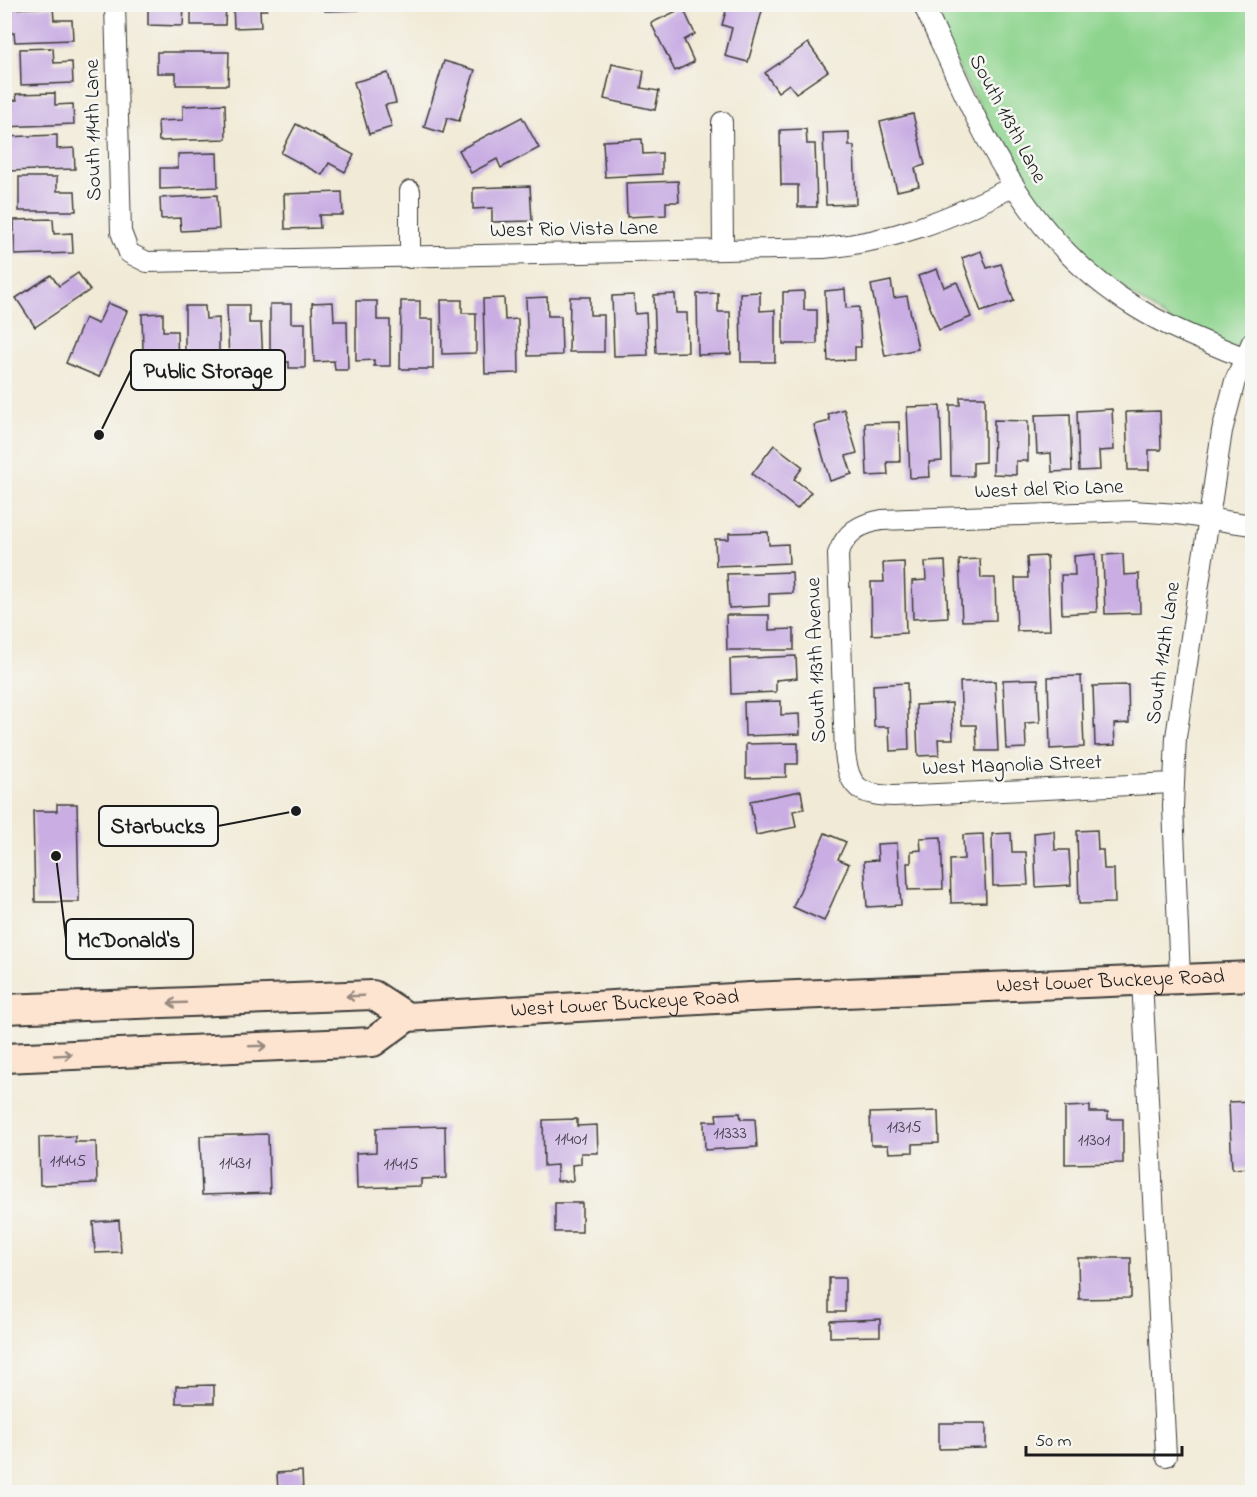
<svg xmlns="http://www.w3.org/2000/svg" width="1257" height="1497" viewBox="0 0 1257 1497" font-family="'Indie Flower',sans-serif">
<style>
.green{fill:#8ed48e;stroke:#557855;stroke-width:1.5}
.building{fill:#c9ade3}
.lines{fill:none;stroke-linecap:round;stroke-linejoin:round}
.minor-casing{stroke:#3c3b38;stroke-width:22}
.secondary-casing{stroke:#3c3b38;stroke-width:32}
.minor{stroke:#fff;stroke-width:20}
.secondary{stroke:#fde4d1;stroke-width:28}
.oneway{stroke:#988a80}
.labels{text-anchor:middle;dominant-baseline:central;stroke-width:5;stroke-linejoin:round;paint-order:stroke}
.number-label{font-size:18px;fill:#47404e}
.street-label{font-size:21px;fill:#1c1c1c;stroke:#f6f6f2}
.leader{fill:none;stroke:#1c1c1c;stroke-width:2}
.callout-dot{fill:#1c1c1c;stroke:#f6f6f2;stroke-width:2}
.callout{fill:#f6f6f2;stroke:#1c1c1c;stroke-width:2}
.callout-label{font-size:22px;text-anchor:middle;font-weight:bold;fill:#1c1c1c}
</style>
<rect width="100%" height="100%" fill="#f6f6f2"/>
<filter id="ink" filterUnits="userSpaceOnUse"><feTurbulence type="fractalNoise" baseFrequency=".0167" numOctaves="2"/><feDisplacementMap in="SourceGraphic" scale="12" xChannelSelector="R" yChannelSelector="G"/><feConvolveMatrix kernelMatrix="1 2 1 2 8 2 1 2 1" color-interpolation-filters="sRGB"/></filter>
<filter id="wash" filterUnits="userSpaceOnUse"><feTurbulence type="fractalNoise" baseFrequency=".008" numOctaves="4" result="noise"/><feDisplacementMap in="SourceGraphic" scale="24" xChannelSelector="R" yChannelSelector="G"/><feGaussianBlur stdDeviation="1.35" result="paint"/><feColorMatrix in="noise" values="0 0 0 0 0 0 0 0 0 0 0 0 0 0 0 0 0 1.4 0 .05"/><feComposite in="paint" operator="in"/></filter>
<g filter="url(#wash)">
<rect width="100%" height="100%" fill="#f1ead6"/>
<polygon class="green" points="923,5 1252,5 1252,342 1245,358 1189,334 1055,242"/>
<g id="blocks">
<g class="building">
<polygon points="148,4 184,4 183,26 148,25"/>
<polygon points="191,4 226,4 225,25 191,25"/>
<polygon points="233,4 267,4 267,10 260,10 261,27 234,28"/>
<polygon points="324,4 358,4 359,10 325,11"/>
<polygon points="728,4 764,4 748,62 725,56 732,28 722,25"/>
<polygon points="53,7 54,20 72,20 73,40 15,42 14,33 8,33 7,9"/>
<polygon points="683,8 695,34 684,40 694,62 675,71 651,23"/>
<polygon points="808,43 828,71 796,93 789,84 778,92 765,73"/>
<polygon points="53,48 54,63 72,62 73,83 21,85 20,49"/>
<polygon points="157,52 229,52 228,85 176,85 176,73 157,73"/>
<polygon points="444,61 475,70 459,121 447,118 443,133 424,127"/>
<polygon points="612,64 644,71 641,88 659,91 655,110 604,99"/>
<polygon points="388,73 396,103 385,105 392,127 369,134 354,82"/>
<polygon points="55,93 55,105 73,104 74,124 4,127 4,101 17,100 16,94"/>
<polygon points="225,104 226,139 159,141 158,121 183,120 183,106"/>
<polygon points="913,114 925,165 915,168 919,186 897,191 880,122"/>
<polygon points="522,117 539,148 501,168 497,159 471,173 459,150"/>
<polygon points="296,124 354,155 345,172 329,163 322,175 281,153"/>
<polygon points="806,129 807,144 815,144 817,207 798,207 798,185 781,185 780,130"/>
<polygon points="849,132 849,146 854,146 856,204 826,205 823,133"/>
<polygon points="57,135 57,149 74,148 75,169 5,171 4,137"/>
<polygon points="642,139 643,154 662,153 662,174 605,177 603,141"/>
<polygon points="217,153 218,187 160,189 160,168 178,168 178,154"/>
<polygon points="19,177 57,177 57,191 75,191 76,211 19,211"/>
<polygon points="678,181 679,202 666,202 666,215 627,217 626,183"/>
<polygon points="530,186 532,221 492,222 492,208 473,209 473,188"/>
<polygon points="342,192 343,215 319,215 320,228 285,229 284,194"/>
<polygon points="217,195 219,229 181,231 180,218 161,219 160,198"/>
<polygon points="53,219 54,234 72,233 73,253 15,255 14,220"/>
<polygon points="981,251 987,268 1001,264 1014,301 981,312 962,258"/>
<polygon points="937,269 944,287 957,282 971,317 939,330 918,276"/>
<polygon points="78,273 90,290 35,327 16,298 51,275 59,286"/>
<polygon points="891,281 894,298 907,296 918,349 885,356 871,285"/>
<polygon points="845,289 846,308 859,307 861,347 855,347 855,360 828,361 825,291"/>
<polygon points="804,291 804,310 817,310 817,344 783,344 783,292"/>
<polygon points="760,292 760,311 775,310 775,362 741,362 740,293"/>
<polygon points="718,293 718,312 730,312 731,354 698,355 697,294"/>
<polygon points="675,294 676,313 687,313 688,352 656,353 654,295"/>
<polygon points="634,295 635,314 646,313 648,355 614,356 612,296"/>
<polygon points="547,297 548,316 561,316 562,355 528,356 526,298"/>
<polygon points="570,297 590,297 590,315 604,315 604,352 569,352"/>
<polygon points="504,298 505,320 518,319 519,373 485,374 483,299"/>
<polygon points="441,300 462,300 462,313 476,313 476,353 442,354"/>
<polygon points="356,301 377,301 377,320 390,320 390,366 374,366 374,360 356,361"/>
<polygon points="401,301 420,301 420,319 433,319 433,369 400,369"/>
<polygon points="333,302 334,321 347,321 348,370 335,370 334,361 314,362 312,303"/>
<polygon points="108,303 127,311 99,377 66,363 85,318 98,324"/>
<polygon points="270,304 291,304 291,323 305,323 305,368 289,368 289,362 270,362"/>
<polygon points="227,305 249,305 249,323 261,323 263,362 229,363"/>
<polygon points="185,306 205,306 206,319 219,318 219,358 185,358"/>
<polygon points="163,313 163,331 177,331 178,369 170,369 171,385 144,385 142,314"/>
<polygon points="960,397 985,397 985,462 973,463 973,476 951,476 950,405 960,405"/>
<polygon points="940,406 942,461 929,462 930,477 910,478 907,407"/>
<polygon points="844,409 857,453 846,456 852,474 830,481 814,425 830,421 828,414"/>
<polygon points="1112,409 1114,450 1099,451 1100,470 1079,471 1077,411"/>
<polygon points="1160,411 1161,450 1149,450 1149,470 1128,470 1126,412"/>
<polygon points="1070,414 1072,471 1052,472 1051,453 1037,454 1035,415"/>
<polygon points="994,420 1028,421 1028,461 1016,461 1016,475 993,474"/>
<polygon points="899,422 900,462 887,462 888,475 867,476 865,423"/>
<polygon points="774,445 803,467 794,479 811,492 797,509 752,474"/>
<polygon points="768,532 769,545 788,544 789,563 716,566 715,539 729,539 729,533"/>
<polygon points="1095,554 1097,612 1062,614 1061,575 1075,575 1074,556"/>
<polygon points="1123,554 1124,575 1139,574 1140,613 1105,614 1103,555"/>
<polygon points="1047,556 1050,630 1017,631 1015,578 1028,578 1027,557"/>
<polygon points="980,559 981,578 995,578 996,620 962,621 959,560"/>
<polygon points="945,561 948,617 913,619 912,581 926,580 925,562"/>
<polygon points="904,562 906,633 872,635 871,582 884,582 883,563"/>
<polygon points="792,572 793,593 769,594 769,606 729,608 727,574"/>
<polygon points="726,615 769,615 769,630 794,629 794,650 727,650"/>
<polygon points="796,656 797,678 776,680 776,692 731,694 730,659"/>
<polygon points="1081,676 1084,747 1050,749 1048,677"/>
<polygon points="1038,679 1040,722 1025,723 1026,748 1006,749 1003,680"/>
<polygon points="995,681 998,751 977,751 976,725 962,725 960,682"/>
<polygon points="907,683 909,750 890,751 889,727 874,727 873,685"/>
<polygon points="1128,685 1129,723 1114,724 1115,745 1095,746 1093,686"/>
<polygon points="781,701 781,715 799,714 800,734 745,736 744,702"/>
<polygon points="952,703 953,739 938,739 939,755 918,756 916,705"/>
<polygon points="798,743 798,764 786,764 786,777 746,778 746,744"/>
<polygon points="801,791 804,809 793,811 796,827 756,835 750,801"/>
<polygon points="57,804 77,804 79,902 35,902 33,811 57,811"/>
<polygon points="1097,830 1098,850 1103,850 1104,869 1114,869 1115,903 1079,904 1077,831"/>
<polygon points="1054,831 1055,850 1069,850 1071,885 1036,887 1034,833"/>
<polygon points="825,833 846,842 838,859 849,864 824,921 793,907"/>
<polygon points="1011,833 1012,852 1026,852 1028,885 993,886 992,834"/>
<polygon points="983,834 986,902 951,903 950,860 964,859 963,835"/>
<polygon points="941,837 943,889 908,890 907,863 911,863 911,851 921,850 920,838"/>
<polygon points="897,843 901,905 867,907 864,861 878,860 877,844"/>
<polygon points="1252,1101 1252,1168 1232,1169 1229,1102"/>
<polygon points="1090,1106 1090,1112 1108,1112 1108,1119 1123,1119 1123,1163 1065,1164 1065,1107"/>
<polygon points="938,1111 939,1143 913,1144 913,1152 889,1153 888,1145 871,1145 870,1113"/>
<polygon points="740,1113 741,1119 755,1119 757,1147 705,1150 704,1121 717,1121 716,1114"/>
<polygon points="577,1119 577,1126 597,1125 598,1153 581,1153 581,1164 572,1165 573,1181 557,1181 557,1165 544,1166 543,1120"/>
<polygon points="445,1126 446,1178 421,1179 421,1186 357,1188 356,1153 376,1152 376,1128"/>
<polygon points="268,1134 270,1193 202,1195 200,1136"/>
<polygon points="75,1136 75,1142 96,1142 97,1183 40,1185 39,1137"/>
<rect x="555" y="1203" width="27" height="29"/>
<polygon points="119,1220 121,1252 95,1253 93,1222"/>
<polygon points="1078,1258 1131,1258 1131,1298 1079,1299"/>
<rect x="829" y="1278" width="16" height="34"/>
<polygon points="880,1319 880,1336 830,1337 830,1321"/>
<polygon points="214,1385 214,1403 176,1403 176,1386"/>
<polygon points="939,1423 986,1423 986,1448 939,1449"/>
<polygon points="302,1471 303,1492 278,1492 277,1473"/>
</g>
</g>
</g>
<g filter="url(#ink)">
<use href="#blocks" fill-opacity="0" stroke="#3c3b38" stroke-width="1.5"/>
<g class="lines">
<g class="minor-casing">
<g id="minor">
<path d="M115,4L121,232L129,253L147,262L824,248C892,242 952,218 1012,187"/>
<path d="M923,4C978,122 1020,238 1137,308C1171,329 1209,343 1245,358"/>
<polyline points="722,122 723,250"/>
<polyline points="410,191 410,258"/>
<path d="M1173,783L894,796C859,795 849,788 845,753L838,554C846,532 859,524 882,520L1132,511L1178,514L1252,525"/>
<polyline points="1180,978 1173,807 1176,737 1222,431 1235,381 1252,342"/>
<polyline points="1142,980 1166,1456"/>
</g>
</g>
<g class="secondary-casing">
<g id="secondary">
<path id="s1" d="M4,1009L373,995L407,1017L750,997L1252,976"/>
<polyline points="4,1058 373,1042 407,1017"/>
</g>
</g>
<use href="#minor" class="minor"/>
<use href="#secondary" class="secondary"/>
</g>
<defs><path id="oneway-shaft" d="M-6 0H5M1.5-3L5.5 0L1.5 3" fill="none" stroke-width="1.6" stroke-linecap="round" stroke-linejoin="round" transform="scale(1.5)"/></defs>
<g class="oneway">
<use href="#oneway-shaft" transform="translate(355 996) rotate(178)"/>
<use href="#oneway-shaft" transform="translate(177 1003) rotate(178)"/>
<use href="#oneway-shaft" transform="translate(258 1046) rotate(-2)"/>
<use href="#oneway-shaft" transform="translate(63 1055) rotate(-3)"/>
</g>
</g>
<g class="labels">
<g class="number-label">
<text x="904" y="1128">11315</text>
<text x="730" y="1134">11333</text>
<text x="571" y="1140">11401</text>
<text x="1094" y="1141">11301</text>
<text x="68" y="1162">11445</text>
<text x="235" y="1164">11431</text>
<text x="401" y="1165">11415</text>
</g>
<g class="street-label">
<text transform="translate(1007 119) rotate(62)">South 113th Lane</text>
<text transform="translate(94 130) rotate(-91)">South 114th Lane</text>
<text transform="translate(574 230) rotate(-1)">West Rio Vista Lane</text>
<text transform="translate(1049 490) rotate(-2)">West del Rio Lane</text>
<text transform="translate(1164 653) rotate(-82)">South 112th Lane</text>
<text transform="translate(817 660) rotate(-92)">South 113th Avenue</text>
<text transform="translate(1012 766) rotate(-2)">West Magnolia Street</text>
<text stroke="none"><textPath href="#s1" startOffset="1114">West Lower Buckeye Road</textPath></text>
<text stroke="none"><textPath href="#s1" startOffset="628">West Lower Buckeye Road</textPath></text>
</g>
</g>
<path class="leader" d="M99 435L131 370M296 811L218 826M56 856L66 939"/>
<g class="callout-dot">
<circle cx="99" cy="435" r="6"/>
<circle cx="296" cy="811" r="6"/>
<circle cx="56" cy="856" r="6"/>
</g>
<g class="callout">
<rect x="131" y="350" width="154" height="40" rx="6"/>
<rect x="99" y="806" width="119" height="40" rx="6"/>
<rect x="66" y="919" width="127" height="40" rx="6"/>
</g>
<g class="callout-label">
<text x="208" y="378">Public Storage</text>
<text x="158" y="833">Starbucks</text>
<text x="129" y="947">McDonald's</text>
</g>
<rect width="1257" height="1497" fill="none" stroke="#f6f6f2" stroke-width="24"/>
<path d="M1026 1446v9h156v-9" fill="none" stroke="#1c1c1c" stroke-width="3"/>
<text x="1035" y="1446" font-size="18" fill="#1c1c1c" stroke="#f6f6f2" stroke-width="4.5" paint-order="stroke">50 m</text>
</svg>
